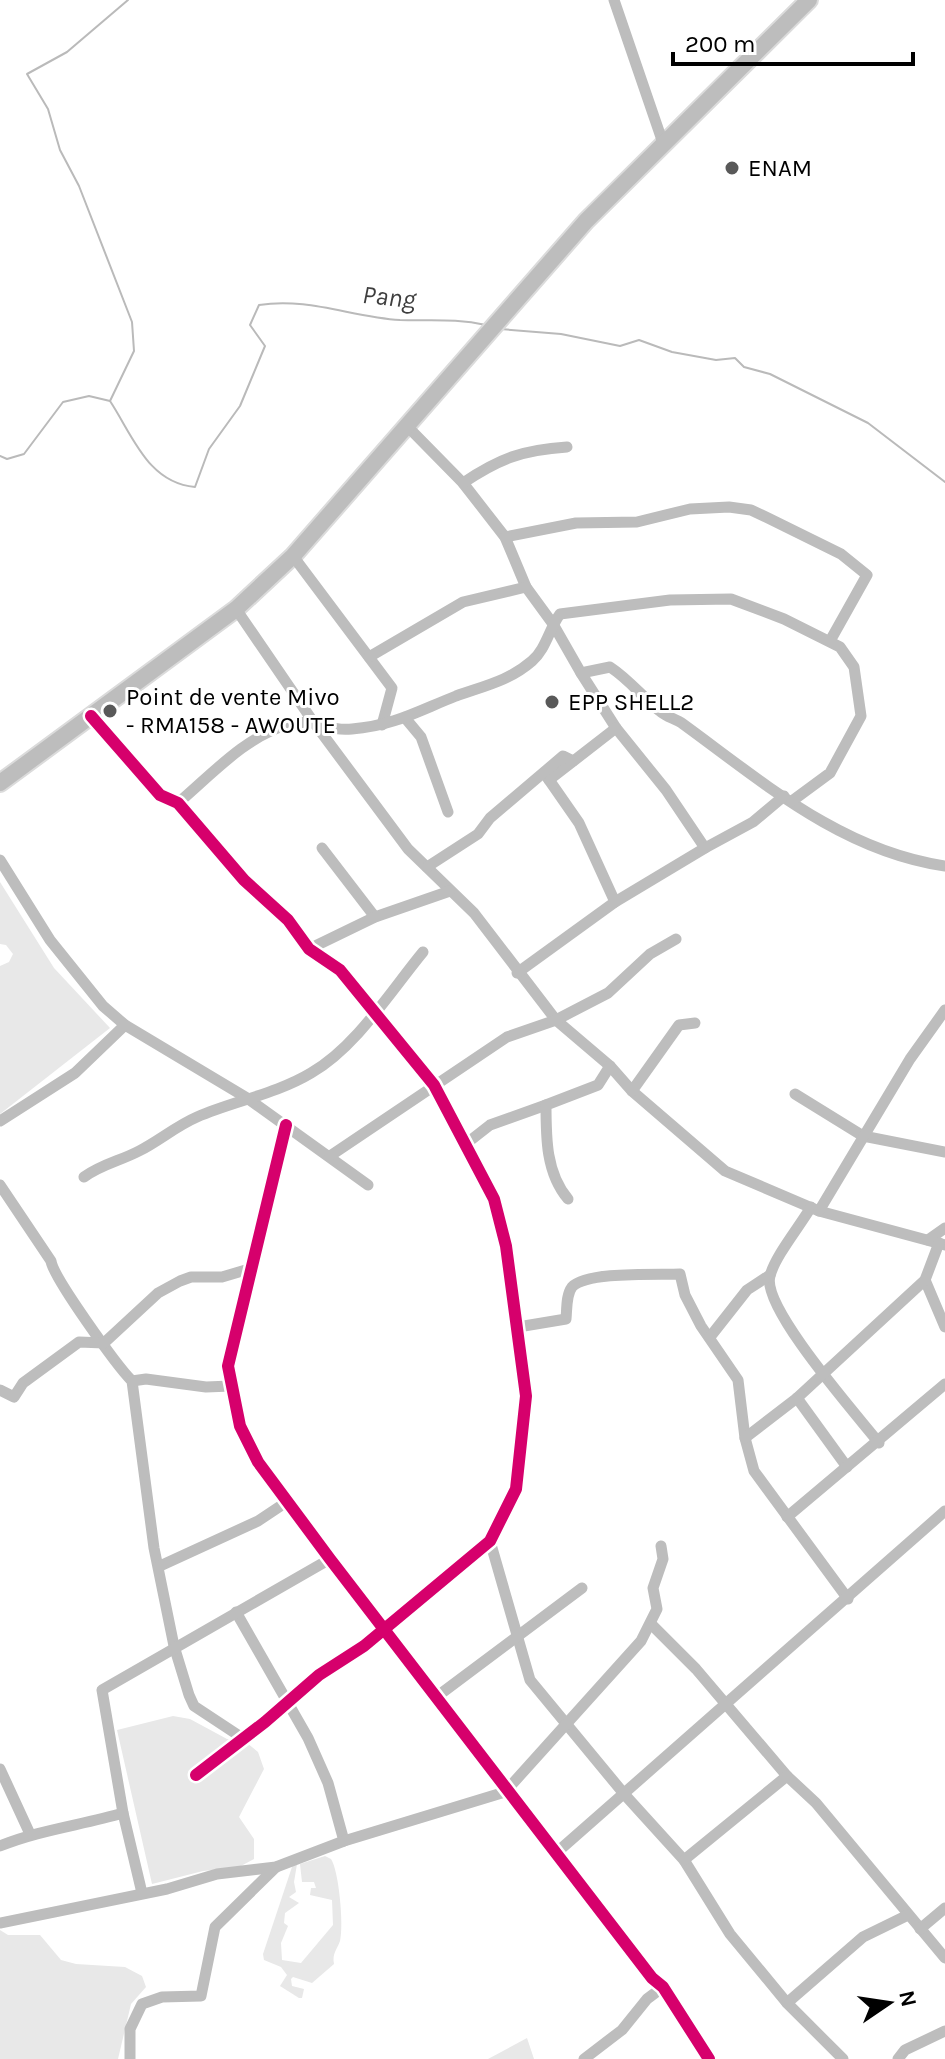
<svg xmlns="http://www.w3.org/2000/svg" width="945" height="2059" viewBox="0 0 945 2059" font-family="Karla,sans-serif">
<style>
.green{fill:#e8e8e8}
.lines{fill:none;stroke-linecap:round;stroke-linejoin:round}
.stream{stroke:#bababa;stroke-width:2}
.highway-casing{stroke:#dbdbdb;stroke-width:20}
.minor{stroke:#bdbdbd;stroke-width:11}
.highway{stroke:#bdbdbd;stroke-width:16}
.cycleway-casing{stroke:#fff;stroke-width:17}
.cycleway{stroke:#d6006c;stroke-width:12}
.poi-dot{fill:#595959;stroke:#fff;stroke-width:3}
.labels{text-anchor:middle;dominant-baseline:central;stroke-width:6;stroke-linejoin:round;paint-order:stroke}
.poi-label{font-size:24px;fill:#000;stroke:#fff;text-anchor:start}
.water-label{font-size:26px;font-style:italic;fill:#3e3e3e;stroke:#fff}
</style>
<rect width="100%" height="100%" fill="#fff"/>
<g class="green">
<polygon points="0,882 54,968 110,1028 0,1114 0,966 9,962 13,954 6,945 0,944"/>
<polygon points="173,1716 190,1719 227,1739 247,1743 258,1752 264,1769 239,1817 254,1839 254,1859 239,1867 203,1871 152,1884 117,1730"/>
<path d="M325,1856L331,1859C339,1871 344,1926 340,1941C337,1950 332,1953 334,1964L312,1983L293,1977L291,1979L292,1986L304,1989L302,1998H299L280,1986L287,1975L281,1967L264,1960L263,1954L293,1864H297L294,1882L296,1892L289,1897L299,1903L285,1913L284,1923L288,1926L281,1943L282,1960L301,1963L333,1925L332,1900L310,1895L311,1888H316L314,1882H302L300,1864Z"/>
<polygon points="0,1930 8,1935 40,1935 61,1960 76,1964 125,1967 142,1976 146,1987 131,2004 118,2059 0,2059"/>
<polygon points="527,2038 534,2059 488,2059"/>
</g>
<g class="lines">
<g class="stream">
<polyline points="500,329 561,334 620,346 639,340 672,352 716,360 735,358 744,367 770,374 868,423 945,482"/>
<polyline points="110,401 134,351 132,322 79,186 60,150 48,109 27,74 67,52 128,0"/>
<path d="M0,456L7,459L24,454L63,402L89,396L110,401C133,436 148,483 195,487L209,449L240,406L265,346L250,325L259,305C307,297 352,317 400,320C431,321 456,318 486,325"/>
</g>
<g class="highway-casing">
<polyline id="highway" points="0,783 236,609 293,556 586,221 809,0"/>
</g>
<g class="minor">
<polyline points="614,0 663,143"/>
<path d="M407,426L463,483L505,537L526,587L553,624L581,673L610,667C630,680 643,698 661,712C667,717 676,719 683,724C764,783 842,851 945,866"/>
<path d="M463,483C500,458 523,450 567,447"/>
<polyline points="505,537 576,523 637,522 690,509 729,507 751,510 768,518 841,554 867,575 830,641"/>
<polyline points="293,556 392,688 382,725"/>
<polyline points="236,609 312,720 408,849 474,913 556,1020 610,1066 632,1091 725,1171 819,1211 945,1245"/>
<polyline points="369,657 463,602 526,587"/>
<polyline points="581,673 616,728"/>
<polyline points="91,716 160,795 178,803 244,880 288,920 309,949 340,970 434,1085 494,1199 506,1246 526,1396 516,1489 490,1541 364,1646 319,1675 265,1722 196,1775"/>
<polyline points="406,719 421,737 448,812"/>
<polyline points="547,777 579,823 615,902"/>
<polyline points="549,780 616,728 666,790 705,848 753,822 784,796"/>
<path d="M178,803C210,776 246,736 287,725C318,716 324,732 352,729C393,726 418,711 456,696C484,686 509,681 532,661C546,649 549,629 560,614L670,600L731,599L784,619L840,647L854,667L861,716L830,773L792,801"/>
<polyline points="322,848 375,917"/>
<polyline points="0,860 50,940 103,1006 125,1025 247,1098 368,1185"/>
<polyline points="427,867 478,834 490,818 563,756 573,761"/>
<polyline points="309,949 375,917 450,891"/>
<polyline points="517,973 615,902 705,848"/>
<polyline points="632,1091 679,1025 695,1023"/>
<polyline points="795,1094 863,1136 945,1152"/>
<polyline points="0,1121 75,1073 125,1025"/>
<polyline points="286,1125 228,1366 240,1426 258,1462 330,1559 652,1978 663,1987 709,2059"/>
<polyline points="467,1143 490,1125 546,1105"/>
<polyline points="330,1156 507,1037 556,1020 608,993 650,954 676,939"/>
<path d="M84,1177C102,1164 120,1161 139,1151C159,1141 176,1126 197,1117C234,1101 276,1094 311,1073C356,1047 390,992 423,952"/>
<path d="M0,1185L51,1261C53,1277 117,1366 132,1381L154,1548L174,1646L189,1695L194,1706L244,1739"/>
<path d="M568,1199C546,1173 546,1138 546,1105L598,1085L610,1066"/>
<path d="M811,1207C800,1226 775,1256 770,1276C761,1307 857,1415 879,1443"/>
<polyline points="819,1211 910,1059 945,1010"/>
<polyline points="928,1240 945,1228"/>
<polyline points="925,1280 945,1327"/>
<path d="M518,1327L566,1319C567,1309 566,1295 572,1287C587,1271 658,1275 680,1274L685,1295L701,1326L738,1380L745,1438L754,1471L848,1599"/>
<polyline points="710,1337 747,1290 770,1275"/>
<polyline points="132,1381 146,1379 206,1387 231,1386"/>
<polyline points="0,1390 14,1397 23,1383 79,1342 104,1343 158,1293 180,1281 191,1277 222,1277 249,1269"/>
<polyline points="797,1398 847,1467"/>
<polyline points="745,1438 797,1398 925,1280 939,1243"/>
<polyline points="787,1517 945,1384"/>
<polyline points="490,1541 530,1680 625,1795 684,1860 730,1934 787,2003 843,2059"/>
<polyline points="160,1566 258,1521 288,1501"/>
<polyline points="236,1612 308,1738 328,1783 344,1841"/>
<polyline points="652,1625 696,1669 787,1776 816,1803 945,1958"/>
<polyline points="435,1698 582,1588"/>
<polyline points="0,1769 30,1834"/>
<path d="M0,1846C39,1830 82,1825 123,1813"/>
<polyline points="555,1854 945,1511"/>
<polyline points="684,1860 787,1776"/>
<polyline points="142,1893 123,1813 102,1690 330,1559"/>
<polyline points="0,1923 167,1889 217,1874 276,1867 344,1841 505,1792 641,1641 657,1609 653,1588 663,1559 661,1546"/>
<polyline points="920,1929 945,1908"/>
<polyline points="787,2003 863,1937 908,1915"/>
<polyline points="130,2059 130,2029 142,2004 162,1997 201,1996 215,1927 276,1867"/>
<polyline points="584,2059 622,2030 647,1999 663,1987"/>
<polyline points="898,2059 905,2050 945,2031"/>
</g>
<use href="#highway" class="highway"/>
<g class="cycleway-casing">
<g id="cycleway">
<polyline points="91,716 160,795 178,803 244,880 288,920 309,949 340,970 434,1085 494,1199 506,1246 526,1396 516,1489 490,1541 364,1646 319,1675 265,1722 196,1775"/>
<polyline points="286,1125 228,1366 240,1426 258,1462 330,1559 652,1978 663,1987 709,2059"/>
</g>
</g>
<use href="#cycleway" class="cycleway"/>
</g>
<g class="poi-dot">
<circle cx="732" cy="168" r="8"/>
<circle cx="552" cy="702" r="8"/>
<circle cx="110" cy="711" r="8"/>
</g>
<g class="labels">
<g class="poi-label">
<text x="748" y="168">ENAM</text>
<text x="126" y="697">Point de vente Mivo<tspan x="126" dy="28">- RMA158 - AWOUTE</tspan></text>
<text x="568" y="702">EPP SHELL2</text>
</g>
<g class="water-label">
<text transform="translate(389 297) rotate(6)">Pang</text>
</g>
</g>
<g transform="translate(889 2003) rotate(77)" stroke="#ffffff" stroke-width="6" paint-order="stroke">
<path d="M0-6L14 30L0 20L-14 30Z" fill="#000000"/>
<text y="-12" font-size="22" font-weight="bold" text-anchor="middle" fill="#000000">N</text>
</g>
<path d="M673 52v12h240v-12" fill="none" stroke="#000000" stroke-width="4"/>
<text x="685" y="52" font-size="24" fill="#000000" stroke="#ffffff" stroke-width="6" paint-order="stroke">200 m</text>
</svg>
